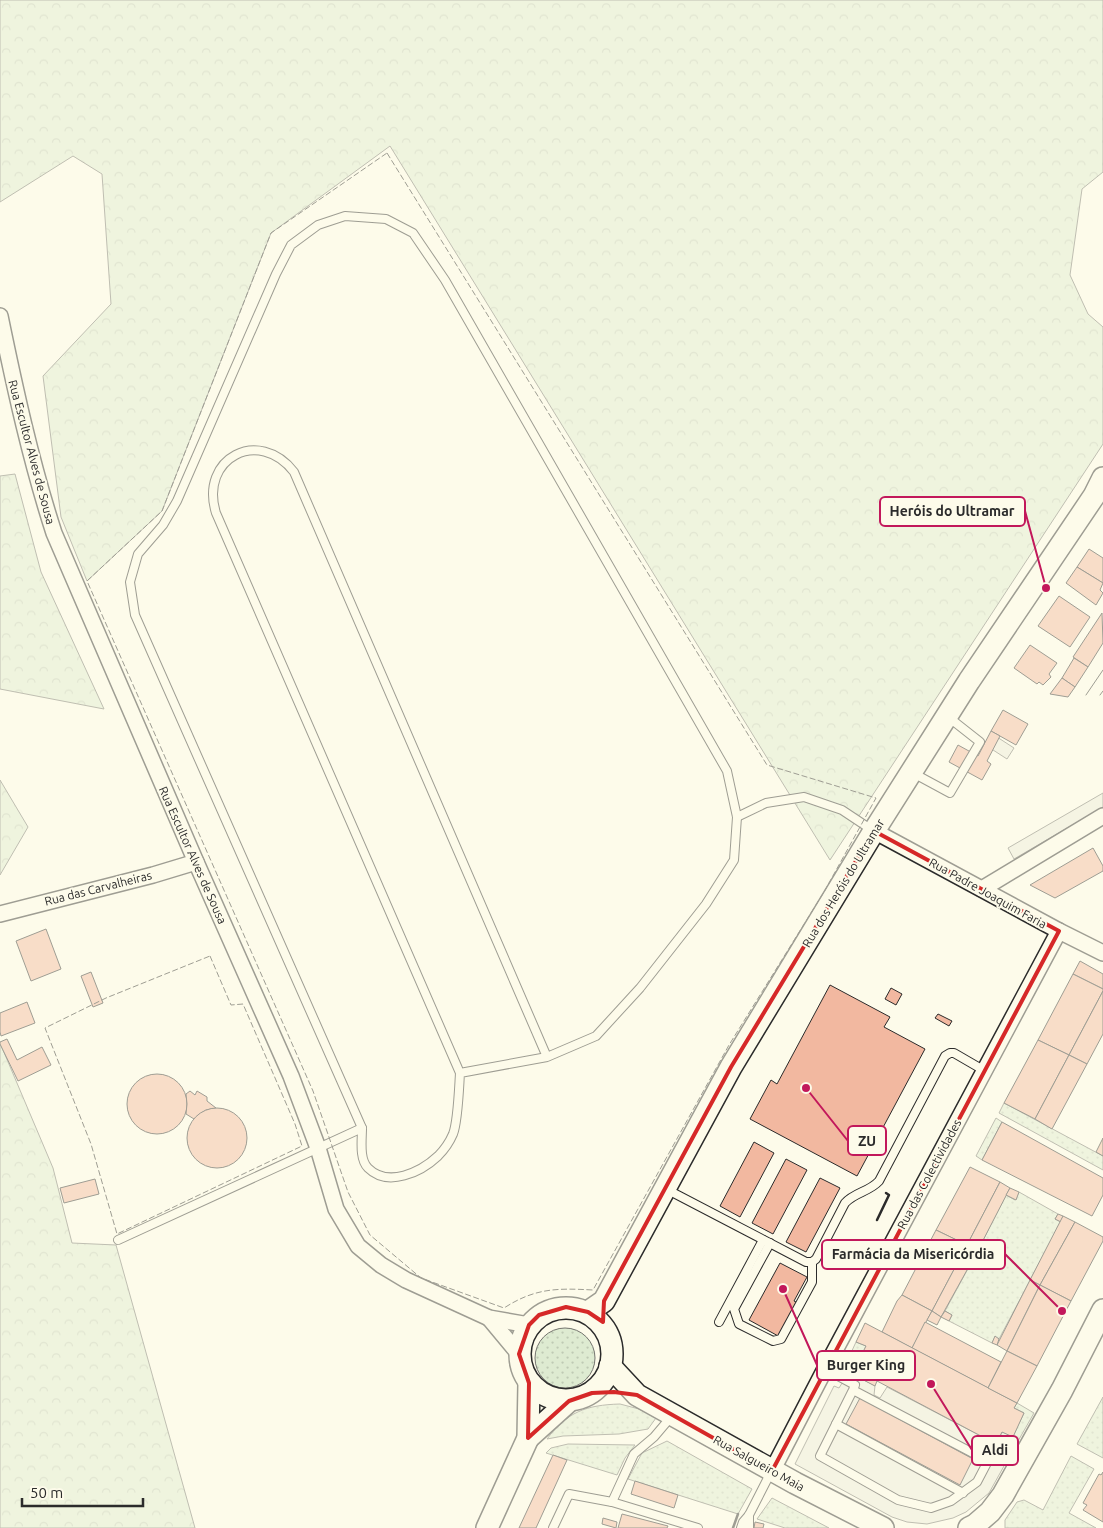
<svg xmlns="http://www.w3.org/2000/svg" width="1103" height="1528" viewBox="0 0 1103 1528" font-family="Ubuntu,sans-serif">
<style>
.green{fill:url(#green-dots);stroke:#74746e}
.forest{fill:url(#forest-crowns);stroke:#74746e}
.parking{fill:#eceadb;stroke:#74746e}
.building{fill:#f2b8a0;stroke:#2b2b2b}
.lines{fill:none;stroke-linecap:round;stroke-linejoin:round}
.lane-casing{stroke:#2b2b2b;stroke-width:10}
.street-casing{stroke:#2b2b2b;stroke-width:18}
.secondary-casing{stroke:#2b2b2b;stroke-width:24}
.lane{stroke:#fdfbea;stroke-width:8}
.street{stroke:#fdfbea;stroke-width:15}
.secondary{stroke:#fdfbea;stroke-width:21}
.tram{stroke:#2b2b2b;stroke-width:1}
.fence{stroke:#2b2b2b;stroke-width:1;stroke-dasharray:6 2.5;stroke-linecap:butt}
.wall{stroke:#2b2b2b;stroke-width:2.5}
.marked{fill:none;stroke:#d62828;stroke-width:4;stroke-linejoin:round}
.labels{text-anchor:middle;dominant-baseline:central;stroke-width:4;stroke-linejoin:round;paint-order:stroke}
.street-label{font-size:12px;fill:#2b2b2b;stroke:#fdfbea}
.leader{fill:none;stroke:#c2185b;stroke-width:2}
.callout-dot{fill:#c2185b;stroke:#fdfbea;stroke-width:2}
.callout{fill:#fdfbea;stroke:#c2185b;stroke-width:2}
.callout-label{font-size:14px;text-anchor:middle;font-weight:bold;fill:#2b2b2b}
</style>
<defs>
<pattern id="green-dots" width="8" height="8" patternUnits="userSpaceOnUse" patternTransform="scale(1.25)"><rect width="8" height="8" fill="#deebd1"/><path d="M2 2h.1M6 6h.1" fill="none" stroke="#bfcab4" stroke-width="1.8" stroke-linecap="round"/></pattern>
<pattern id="forest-crowns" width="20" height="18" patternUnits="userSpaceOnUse" patternTransform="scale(1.25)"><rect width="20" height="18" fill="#deebd1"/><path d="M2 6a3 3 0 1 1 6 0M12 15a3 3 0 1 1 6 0" fill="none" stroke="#bfcab4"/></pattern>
</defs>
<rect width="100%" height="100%" fill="#fdfbea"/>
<g class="green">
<polygon points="1004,1103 1103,1156 1103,1170 999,1113"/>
<polygon points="996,1118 1002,1122 982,1160 976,1156"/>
<polygon points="1019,1192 1058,1214 1055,1219 1061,1222 999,1339 995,1337 992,1343 949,1321 952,1315 945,1311 977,1252 1006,1195 1015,1200"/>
<circle cx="565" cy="1358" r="30"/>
<polygon points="856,1342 866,1346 854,1371 844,1368"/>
<polygon points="1103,1397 1103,1458 1077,1444"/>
<polygon points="1017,1403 1034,1413 1009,1457 994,1450 1002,1432 1013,1436 1024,1413 1014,1408"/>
<path d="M620,1404L639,1409L656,1418L648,1429L619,1434L563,1436L547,1439C567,1412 586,1405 620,1404Z"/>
<polygon points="667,1441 752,1489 738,1514 628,1479 642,1453"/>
<polygon points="568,1444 635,1445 625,1458 617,1475 546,1453 551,1448"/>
<polygon points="1071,1456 1094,1469 1069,1513 1096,1528 1005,1528 1005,1520 1017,1502 1024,1500 1043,1510"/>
<polygon points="772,1498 829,1528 785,1528 757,1519"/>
</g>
<g class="forest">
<polygon points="0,0 1103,0 1103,172 1082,189 1070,275 1088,314 1103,327 1103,444 830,860 390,146 271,233 162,511 87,581 61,517 43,376 111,304 102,174 73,156 0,202"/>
<polygon points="15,474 41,572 104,709 0,689 0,476"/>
<polygon points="0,780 28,827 0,875"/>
<polygon points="0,1043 53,1168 72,1243 116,1245 195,1528 0,1528"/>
</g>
<g class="parking">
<polygon points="997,737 1014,748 1007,759 990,748"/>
<polygon points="1103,793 1103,807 1014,859 1008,848"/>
<polygon points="849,1372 875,1386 874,1395 880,1398 887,1387 996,1444 994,1450 1009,1457 989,1493 966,1512 953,1518 927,1524 907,1522 892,1517 795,1464 834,1386 839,1388"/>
</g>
<g class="building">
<polygon points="1089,549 1103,558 1103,583 1077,567"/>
<polygon points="1077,567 1103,583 1100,590 1103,593 1096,605 1066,583"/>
<polygon points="1059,596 1090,617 1070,647 1038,626"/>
<polygon points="1102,613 1103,643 1088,667 1073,657"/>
<polygon points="1030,645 1057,663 1049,674 1051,677 1043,685 1039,682 1037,684 1014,668"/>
<polygon points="1074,658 1088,667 1075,687 1062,678"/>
<polygon points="1062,678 1075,687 1068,697 1050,694"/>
<polygon points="1003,710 1028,724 1016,745 991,731"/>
<polygon points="991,731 1000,736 987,761 991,764 982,780 949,762 958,745 978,756"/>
<polygon points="1093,848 1103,866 1103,871 1055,898 1030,885"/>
<polygon points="46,929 61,969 31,981 16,941"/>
<polygon points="1080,961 1103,974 1103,989 1073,974"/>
<polygon points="91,972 103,1003 93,1007 81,976"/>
<polygon points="1073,974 1103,989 1103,991 1069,1055 1038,1040"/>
<polygon points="830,985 890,1017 884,1027 925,1049 857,1176 750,1119 771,1080 777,1084"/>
<polygon points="891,988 902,994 896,1005 885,999"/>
<polygon points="1103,991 1103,1034 1087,1064 1069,1055"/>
<polygon points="27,1002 35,1023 1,1036 0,1032 0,1013"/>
<polygon points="938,1014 952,1021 949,1026 935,1018"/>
<polygon points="7,1039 17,1060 42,1047 51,1065 18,1081 0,1044 0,1042"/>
<polygon points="1038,1040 1069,1055 1035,1119 1004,1103"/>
<polygon points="1069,1055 1087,1064 1052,1129 1035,1119"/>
<circle cx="157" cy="1104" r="30"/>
<polygon points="190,1091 195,1095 197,1091 207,1097 207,1101 216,1108 206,1110 198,1115 194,1119 186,1114 187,1104 186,1094"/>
<circle cx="217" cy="1138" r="30"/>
<polygon points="1002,1122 1103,1178 1103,1195 1092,1216 982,1160"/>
<polygon points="1103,1138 1103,1156 1096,1152"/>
<polygon points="754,1142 774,1153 740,1217 720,1206"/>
<polygon points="786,1159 807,1170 773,1234 752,1223"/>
<polygon points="970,1167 1000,1182 967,1245 936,1230"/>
<polygon points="820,1178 840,1188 806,1252 786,1242"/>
<polygon points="95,1179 99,1194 64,1203 60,1188"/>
<polygon points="1000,1182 1010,1188 977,1252 967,1245"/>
<polygon points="1010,1188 1019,1192 1016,1200 1006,1195"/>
<polygon points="1058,1214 1063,1216 1061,1222 1055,1219"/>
<polygon points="1063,1216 1075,1222 1040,1285 1030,1280"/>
<polygon points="1075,1222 1103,1237 1103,1241 1071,1301 1040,1285"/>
<polygon points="936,1230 967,1245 932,1311 902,1295"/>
<polygon points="967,1245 977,1252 941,1317 932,1311"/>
<polygon points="780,1263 807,1277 794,1301 798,1303 780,1337 749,1320"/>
<polygon points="1030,1280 1040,1285 1007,1351 997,1345"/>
<polygon points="1040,1285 1071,1301 1037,1366 1007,1351"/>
<polygon points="902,1295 932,1311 912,1348 882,1332 897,1301"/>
<polygon points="932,1311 941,1317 937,1325 927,1320"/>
<polygon points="945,1311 952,1315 949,1321 941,1317"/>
<polygon points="925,1322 1001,1362 988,1388 912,1348"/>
<polygon points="865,1323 1017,1403 1014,1408 1024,1413 1013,1437 1002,1432 996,1444 877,1381 875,1386 852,1374 866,1346 856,1342"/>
<polygon points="995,1336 999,1339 997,1345 992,1343"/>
<polygon points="1007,1351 1037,1366 1017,1403 988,1388"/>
<polygon points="860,1398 973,1459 960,1485 846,1424"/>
<polygon points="553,1455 567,1460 536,1528 519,1528"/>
<polygon points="1103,1472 1103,1522 1083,1510 1087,1505 1083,1503 1099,1474 1101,1475"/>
<polygon points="635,1481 678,1495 674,1508 631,1494"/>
<polygon points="622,1514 668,1526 667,1528 618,1528"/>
<polygon points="603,1518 617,1522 616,1528 602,1524"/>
<polygon points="755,1522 764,1524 763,1528 754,1528"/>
</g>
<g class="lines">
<g class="lane-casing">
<g id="lane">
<polyline points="913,773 950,793 980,742 947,716"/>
<polyline points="737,817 766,803 804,797 842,810 872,830"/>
<path d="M460,1073L547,1057L596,1036L640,988L706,904L734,860L737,817L727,771L445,280L413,233L386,219L345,216L318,225L291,245L276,274L177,501L163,525L138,554L130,582L135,615L362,1128C362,1140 359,1159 368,1168C388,1188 421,1172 438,1156C443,1151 450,1141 453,1134C458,1121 459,1088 460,1073L216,513C199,458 259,427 294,472L547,1057"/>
<path d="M666,1189L806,1262H812L816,1259L845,1203C855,1192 869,1192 879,1181L945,1056L950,1053H954L985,1071"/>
<polyline points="118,1240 362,1128"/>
<polyline points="770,1243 734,1309 739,1324 773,1341 781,1339 812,1282 812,1262"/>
<polyline points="719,1322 763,1240"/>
<polyline points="825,1369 855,1385 853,1390 820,1456 898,1500 931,1508 951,1501 977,1482 988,1461 853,1390"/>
<polyline points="836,1424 963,1493"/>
<polyline points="612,1502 698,1528"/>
<polyline points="553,1528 569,1494 612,1502 634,1454 654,1437 671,1417"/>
<polyline points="741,1528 743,1522 749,1515 771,1472"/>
<polyline points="749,1528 749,1515"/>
</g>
</g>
<g class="street-casing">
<g id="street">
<path d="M0,316C15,389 31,462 54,533L196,862L291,1076L318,1148L336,1209L358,1246L381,1265L406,1280L489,1318L529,1325"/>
<polyline points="874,831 1059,931 1103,953"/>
<polyline points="982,889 1103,816"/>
<polyline points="0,914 153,875 196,862"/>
<polyline points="489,1318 519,1354"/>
<polyline points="772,1471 825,1369 1059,931"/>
</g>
</g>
<g class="secondary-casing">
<g id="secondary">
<circle cx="566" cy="1354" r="46"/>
<polyline points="588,1312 604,1301 731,1067 874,831 969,681 1094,496 1103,478"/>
<polyline points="610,1366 637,1395 795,1483 883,1528"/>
<polyline points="528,1438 569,1401"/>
<polyline points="487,1528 528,1438 529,1383"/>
<polyline points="969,1528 975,1525 990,1512 1003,1495 1062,1390 1103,1310"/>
</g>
</g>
<use href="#lane" class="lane"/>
<use href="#street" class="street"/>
<use href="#secondary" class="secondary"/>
<g class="tram">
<polyline points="1086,695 1103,670"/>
<polyline points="1100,695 1103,691"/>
</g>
<g class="fence">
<path d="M387,153L767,765L876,798L824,892L729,1045L593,1290C557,1288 535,1288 504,1308L421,1278L370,1235L348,1192L313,1091L87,581L162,511L271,233Z"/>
<polygon points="210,956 231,1005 243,1004 295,1124 302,1146 117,1234 91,1144 45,1028 106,998"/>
</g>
<g class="wall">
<polyline points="877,1220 889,1195 886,1193"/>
<polyline points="733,1528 738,1514"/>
</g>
</g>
<path d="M0 0H1103V1528H0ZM874,831L1059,931L772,1471L637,1395L614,1392L592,1393L569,1401L528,1438L529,1383L519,1354L529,1325L539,1315L566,1307L588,1312L603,1322L604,1301L731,1067Z" fill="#fdfbea" fill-opacity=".55" fill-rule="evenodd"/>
<path class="marked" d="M874,831L1059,931L772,1471L637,1395L614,1392L592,1393L569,1401L528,1438L529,1383L519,1354L529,1325L539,1315L566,1307L588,1312L603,1322L604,1301L731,1067Z"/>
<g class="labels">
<g class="street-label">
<text transform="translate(32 452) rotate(75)">Rua Escultor Alves de Sousa</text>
<text transform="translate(193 855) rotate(66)">Rua Escultor Alves de Sousa</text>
<text transform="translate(843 883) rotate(-59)">Rua dos Heróis do Ultramar</text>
<text transform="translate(98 888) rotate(-14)">Rua das Carvalheiras</text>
<text transform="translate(988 893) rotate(29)">Rua Padre Joaquim Faria</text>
<text transform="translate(929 1174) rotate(-62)">Rua das Colectividades</text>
<text transform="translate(759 1463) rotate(29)">Rua Salgueiro Maia</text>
</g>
</g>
<path class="leader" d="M1046 588L1025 511M806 1088L848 1141M1062 1311L1005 1254M783 1289L817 1365M931 1384L972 1450"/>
<g class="callout-dot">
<circle cx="1046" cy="588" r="5"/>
<circle cx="806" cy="1088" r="5"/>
<circle cx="1062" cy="1311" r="5"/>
<circle cx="783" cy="1289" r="5"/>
<circle cx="931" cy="1384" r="5"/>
</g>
<g class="callout">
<rect x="880" y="497" width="145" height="29" rx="5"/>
<rect x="848" y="1126" width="38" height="29" rx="5"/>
<rect x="822" y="1240" width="183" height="29" rx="5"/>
<rect x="817" y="1351" width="98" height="29" rx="5"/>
<rect x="972" y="1436" width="46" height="29" rx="5"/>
</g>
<g class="callout-label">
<text x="952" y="516">Heróis do Ultramar</text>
<text x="867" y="1146">ZU</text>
<text x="913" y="1259">Farmácia da Misericórdia</text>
<text x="866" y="1370">Burger King</text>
<text x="995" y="1455">Aldi</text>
</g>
<path d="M22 1498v8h121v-8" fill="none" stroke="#2b2b2b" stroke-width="2.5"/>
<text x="30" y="1498" font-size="15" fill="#2b2b2b" stroke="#fdfbea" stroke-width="4" paint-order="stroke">50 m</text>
</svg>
